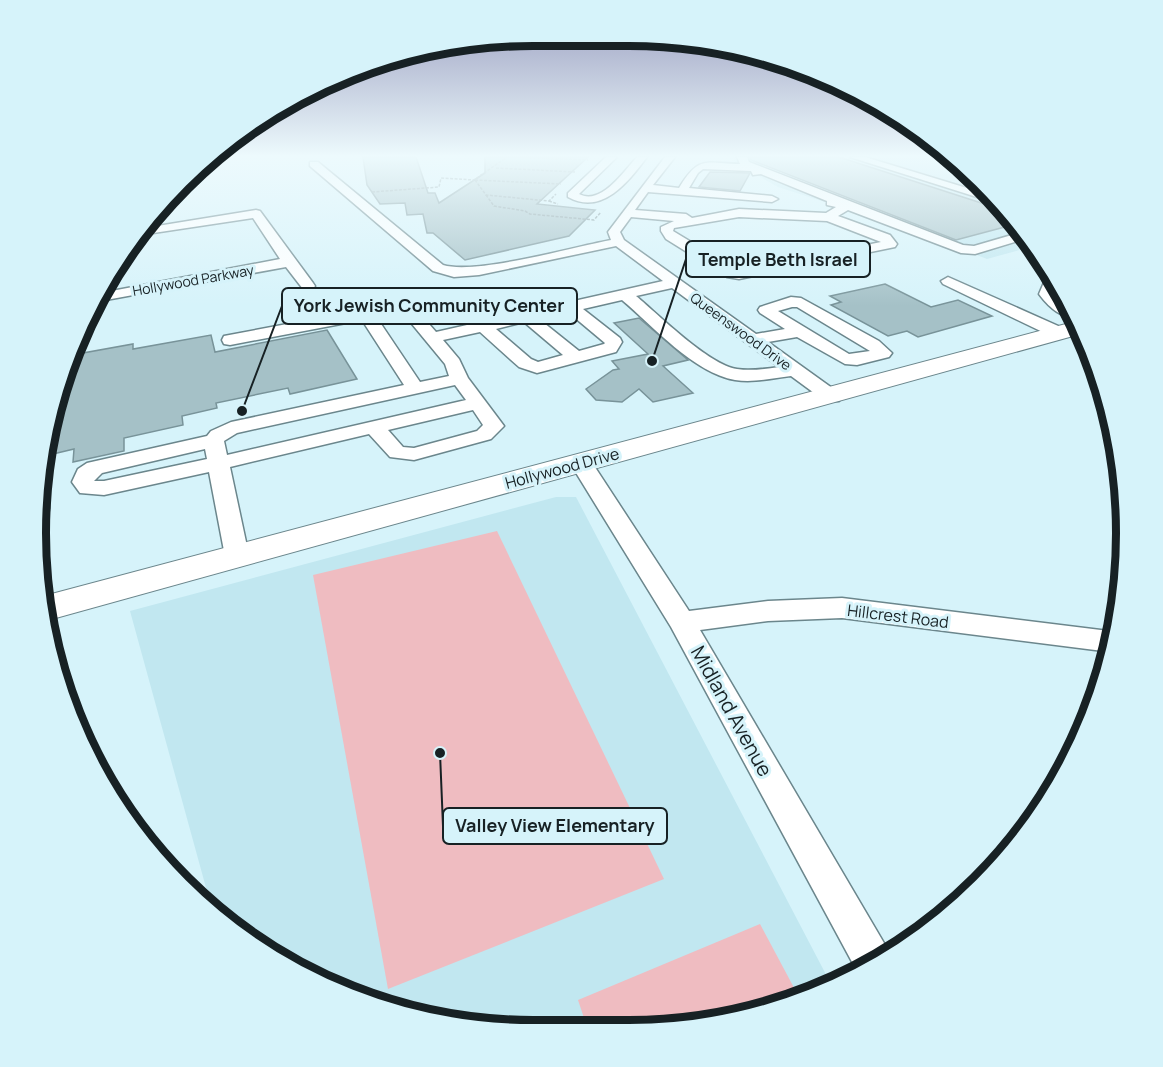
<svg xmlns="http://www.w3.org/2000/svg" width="1163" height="1067" viewBox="0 0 1163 1067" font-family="Manrope,sans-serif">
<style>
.built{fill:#c1e7f0}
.green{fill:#efbcc1}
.building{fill:#a5c1c7;stroke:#789399;stroke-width:1.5}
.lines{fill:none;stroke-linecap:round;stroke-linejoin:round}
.minor-casing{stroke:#6b868c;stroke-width:3}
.major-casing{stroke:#6b868c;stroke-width:2}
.path{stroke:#84999e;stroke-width:1.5;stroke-dasharray:3 1.5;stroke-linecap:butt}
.minor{fill:#fff;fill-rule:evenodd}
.major{fill:#fff;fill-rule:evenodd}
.labels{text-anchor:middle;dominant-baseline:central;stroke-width:6;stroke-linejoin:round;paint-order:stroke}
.far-street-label{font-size:14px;fill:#172124;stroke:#d6f3fa}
.street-label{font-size:16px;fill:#172124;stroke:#d6f3fa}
.near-street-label{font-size:20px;fill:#172124;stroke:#d6f3fa}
.rim{fill:none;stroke:#172124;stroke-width:8}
.leader{fill:none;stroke:#172124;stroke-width:2}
.callout-dot{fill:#172124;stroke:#d6f3fa;stroke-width:2}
.callout{fill:#d6f3fa;stroke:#172124;stroke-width:2}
.callout-label{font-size:18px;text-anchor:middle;font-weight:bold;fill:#172124}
</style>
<rect width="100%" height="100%" fill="#d6f3fa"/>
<g class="built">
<polygon points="732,157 951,157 982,182 1034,246 987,259 918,232 778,187 734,162"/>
<polygon points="556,497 576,497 832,986 820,993 726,1022 630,1031 469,1027 374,1005 285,965 205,907 199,901 208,895 130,611"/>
</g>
<g class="green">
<polygon points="497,531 664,879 388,989 313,575"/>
<polygon points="760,924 800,999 726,1022 630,1031 588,1030 578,1000"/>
</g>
<g class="building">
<polygon points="363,157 416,157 428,193 435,193 439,203 485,173 485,157 588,157 537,204 595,210 569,236 465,260 433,233 427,233 423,214 407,215 405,203 380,204 367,185"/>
<polygon points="749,157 839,157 1006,211 1016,224 956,240 751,160"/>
<polygon points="710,172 750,173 740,191 699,187"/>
<polygon points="885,284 931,307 958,300 992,316 918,337 907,331 888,336 831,305 841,302 830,296"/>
<polygon points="639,318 688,360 663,366 693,393 653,402 639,389 622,402 596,400 586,389 613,370 619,369 612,361 648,354 614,323"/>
<polygon points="327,330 357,379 290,394 288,388 216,403 217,408 182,416 183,425 124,438 124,451 73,462 74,449 53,454 56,419 51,420 53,404 72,355 133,344 133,349 211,335 215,352"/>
</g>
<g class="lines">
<g class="minor-casing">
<g id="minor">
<path d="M606,157H617L579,194C601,206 624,171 637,157H647C628,182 602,216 568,197V193Z"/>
<path d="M665,157H675L653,185L679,188C699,155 705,163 740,164L737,157H747L749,162L963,245L974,246L1022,232L1028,238L975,254L961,253L848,210L838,216L890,235L897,244L895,247L739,279L727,277L666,239L661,231V227L674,221L631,217L620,232L624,240L756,334L785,329L760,313L758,310L760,307L791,297L801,298L879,341L892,353L889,357L857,365L845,364L797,337L768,342L839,393L841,397L839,401H825L791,376C773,378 754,383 735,380C694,373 653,326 622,300L583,309L620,338L622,342L616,352L537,373L519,367L480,332L443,340L459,359L468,378L504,426L491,439L414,460L390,457L369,434L230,467L249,556L246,562L237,564L228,562L225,556L209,472L104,495L80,493L72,482L78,469L87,463L207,436L211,431L231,422L404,385L362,320L230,345L224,344L222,340L224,336L356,311L351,303L354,300L397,291L402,293L436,332L663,281L616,246L479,275L454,277L433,271L310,166V162H318L443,265C476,275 573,247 611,240L608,232ZM703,169L751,171L753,175L761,174L827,201V205L836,207L826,213L739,209L692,218L686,214L635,210L648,192L772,202L778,199L772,196L689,188L698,173ZM739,217L827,221L881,242L739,271L673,231L674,228ZM672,288L779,367C765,369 751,371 737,369C709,365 659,315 636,296ZM393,301L445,364L449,376L420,382L369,306ZM792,307H797L870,351L849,354L778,311ZM568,312L605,343L604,344L579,351L539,319ZM524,322L563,355L538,362L531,359L496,329ZM455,385L466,400L227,455L224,441L237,433ZM473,410L483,425L477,431L414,448L403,447L388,430ZM205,449L207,459L104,481H94L102,473Z"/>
<polygon points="850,157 865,157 993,196 999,204"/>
<polygon points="256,210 260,211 313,283 315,286 313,289 303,289 286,267 95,302 101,293 280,259 253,218 140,235 145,228"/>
<path d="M1053,276L1058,285L1055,293L1069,306L1076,318C1060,318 1048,306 1039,294L1045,280Z"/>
<polygon points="948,277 1065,329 1067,333 1059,338 1053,337 943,284 941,281"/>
<polygon points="581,457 589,458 689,611 768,601 842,598 1117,632 1111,652 842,618 768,621 700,630 891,955 858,973 671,627 570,463 573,458"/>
<path d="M38,494L45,496C50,503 51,510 46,517L38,519Z"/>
</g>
</g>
<g class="major-casing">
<polygon id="major" points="1077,321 1084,333 45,621 44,596"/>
</g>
<g class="path">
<polyline points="515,157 588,160"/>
<polyline points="496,168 575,172"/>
<polyline points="475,180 561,184"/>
<polyline points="475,180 486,195 549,201 556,194"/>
<polyline points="372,192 439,187 441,178 474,180 507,157"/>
<polyline points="486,195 494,206 525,211 530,214 594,220 601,212"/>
<polyline points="549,201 558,204"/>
</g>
<use href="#minor" class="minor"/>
<use href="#major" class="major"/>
</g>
<linearGradient id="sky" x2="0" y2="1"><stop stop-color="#989cbe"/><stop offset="0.51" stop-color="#edfafd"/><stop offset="1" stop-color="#edfafd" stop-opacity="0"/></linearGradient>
<rect width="1163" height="306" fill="url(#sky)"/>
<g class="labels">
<g class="far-street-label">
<text transform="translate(193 280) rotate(-10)">Hollywood Parkway</text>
<text transform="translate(741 331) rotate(36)">Queenswood Drive</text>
</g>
<g class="street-label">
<text transform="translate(562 468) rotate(-15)">Hollywood Drive</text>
<text transform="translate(898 616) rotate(7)">Hillcrest Road</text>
</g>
<g class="near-street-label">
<text transform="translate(732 711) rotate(61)">Midland Avenue</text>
</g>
</g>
<path d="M0 0H1163V1067H0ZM533 46H629A487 487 0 0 1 1116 533V533A487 487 0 0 1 629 1020H533A487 487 0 0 1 46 533V533A487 487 0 0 1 533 46Z" fill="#d6f3fa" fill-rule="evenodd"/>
<path class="rim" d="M533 46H629A487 487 0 0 1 1116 533V533A487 487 0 0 1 629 1020H533A487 487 0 0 1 46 533V533A487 487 0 0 1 533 46Z"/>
<path class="leader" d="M652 361L686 259M242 411L282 306M440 753L443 826"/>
<g class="callout-dot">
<circle cx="652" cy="361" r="6"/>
<circle cx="242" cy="411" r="6"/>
<circle cx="440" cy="753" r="6"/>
</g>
<g class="callout">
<rect x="686" y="241" width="184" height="36" rx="6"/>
<rect x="282" y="288" width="295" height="36" rx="6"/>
<rect x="443" y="808" width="224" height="36" rx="6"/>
</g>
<g class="callout-label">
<text x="778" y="266">Temple Beth Israel</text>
<text x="429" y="312">York Jewish Community Center</text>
<text x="555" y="832">Valley View Elementary</text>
</g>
</svg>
